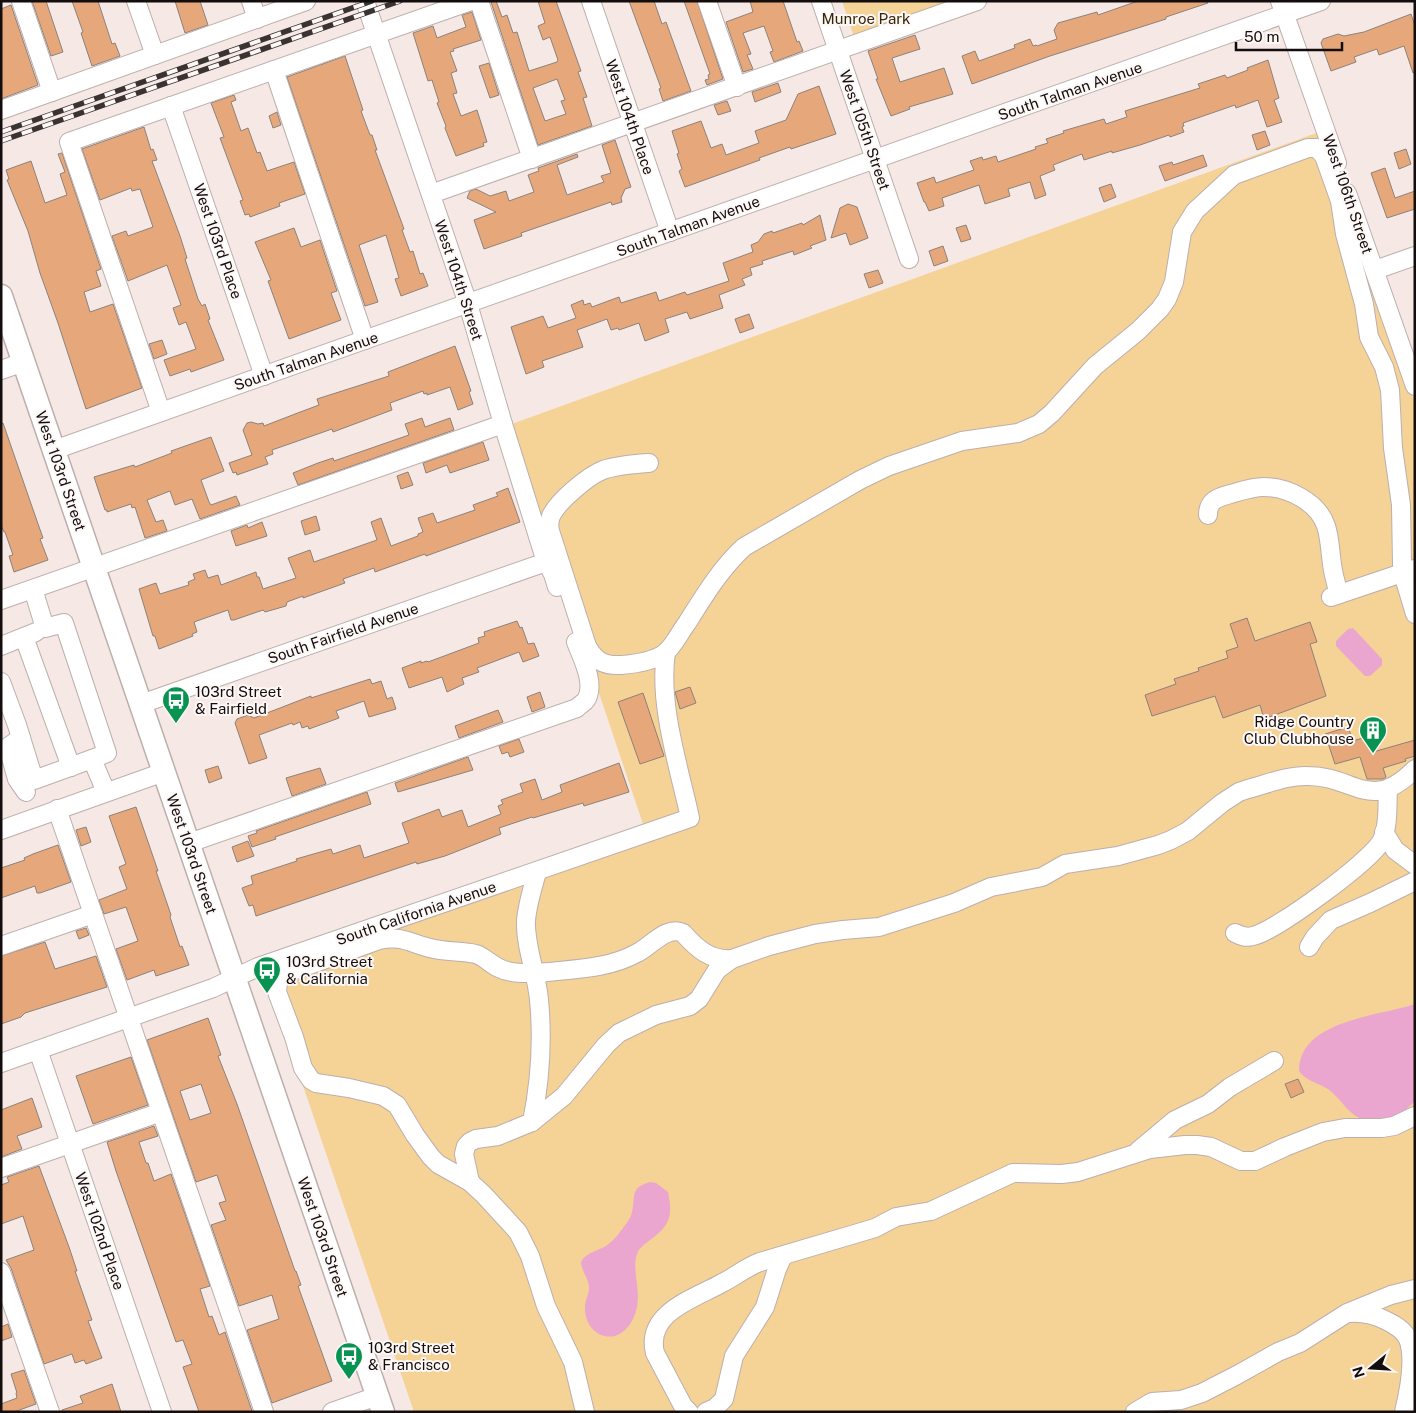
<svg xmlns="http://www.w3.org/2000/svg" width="1416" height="1413" viewBox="0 0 1416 1413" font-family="'Public Sans',sans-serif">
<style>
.green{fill:#f5d296}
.water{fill:#eaa6ce}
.building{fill:#e6a87b;stroke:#8c827b;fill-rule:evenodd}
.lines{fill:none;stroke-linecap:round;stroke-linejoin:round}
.minor-casing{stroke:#bdafac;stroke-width:20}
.major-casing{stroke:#bdafac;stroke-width:25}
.minor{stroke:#fff;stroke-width:18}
.major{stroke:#fff;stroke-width:22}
.rail-casing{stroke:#3a3332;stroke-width:5.5}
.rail{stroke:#fdf7f6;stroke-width:4;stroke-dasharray:11;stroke-linecap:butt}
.labels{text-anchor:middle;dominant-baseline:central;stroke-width:4;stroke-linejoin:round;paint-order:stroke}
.park-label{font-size:15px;fill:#372709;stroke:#fdf7f6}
.street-label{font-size:15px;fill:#130e0d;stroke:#fdf7f6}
.poi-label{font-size:15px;fill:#130e0d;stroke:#fdf7f6;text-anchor:start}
</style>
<rect width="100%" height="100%" fill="#f6e8e5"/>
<g class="green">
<polygon points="842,1 965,1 855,40"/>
<polygon points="1322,131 1415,402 1415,1412 414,1412 265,974 648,839 509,425"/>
</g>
<g class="water">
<polygon points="1353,628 1382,659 1382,665 1370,676 1365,676 1336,646 1336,641 1348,629"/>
<path d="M1415,1004V1101C1398,1119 1376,1131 1353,1114C1344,1107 1338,1096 1328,1089C1318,1083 1306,1081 1299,1071C1299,1020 1380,1016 1415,1004Z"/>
<path d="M650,1182L656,1183L668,1192C673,1216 670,1226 650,1240C645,1244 639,1248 637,1254C631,1271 643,1293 635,1314C632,1323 625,1333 615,1336C597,1340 584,1324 585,1307C585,1300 589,1294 589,1288C589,1279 582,1272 581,1263C584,1253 598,1251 606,1246C611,1242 617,1237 620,1232C624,1227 631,1218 632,1212C636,1197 629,1188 650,1182Z"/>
</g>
<g class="building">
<polygon points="32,1 46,1 63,52 51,56"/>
<polygon points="72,1 98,1 112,44 115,43 120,56 92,66 81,33 83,32"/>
<polygon points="175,1 200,1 208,25 185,33"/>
<path d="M493,1H496L502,17L507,15L513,33L517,32L529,71L557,62L558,60L550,37L543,40L538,26L545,23L538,1H556L581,71L578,72L587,97L583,98L592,126L538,145L491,2ZM557,79L565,100L561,101L566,114L545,121L533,88Z"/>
<polygon points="629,1 654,1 662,24 666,22 691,91 663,101 659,89 661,88"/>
<polygon points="684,1 697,1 723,79 707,85 705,80 709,79 708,75 710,74"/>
<polygon points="750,1 783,1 797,42 799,41 803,51 774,62 770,52 773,51 764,26 743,33 751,54 747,55 753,69 743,72 726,22 753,12"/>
<polygon points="1138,1 1207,1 1208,3 1166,17 1166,19 1050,56 972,84 962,56 975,51 979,61 1015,48 1014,45 1030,39 1033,46 1036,45 1037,46 1057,39 1054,30 1058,23 1097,12 1098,15"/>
<polygon points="11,5 38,85 1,99 1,9"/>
<polygon points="472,12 481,40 453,49 454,51 450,52 457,71 451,73 457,93 453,94 461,116 477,110 487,142 483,143 484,146 456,156 445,128 446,126 437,103 439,102 432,80 428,81 413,33 433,26 437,38 466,27 462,15"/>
<polygon points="1411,14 1415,26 1415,72 1413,73 1404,46 1379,55 1377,49 1354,57 1356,62 1331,71 1321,43 1323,39 1338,34 1344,36 1364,32"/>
<polygon points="915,35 920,49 892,58 900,82 944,68 953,94 909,107 910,109 891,116 876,79 878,79 868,51"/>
<polygon points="345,56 363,110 361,111 370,135 372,135 377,150 375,150 404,229 402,230 410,252 413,251 420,274 423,273 428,286 401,296 395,279 399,278 386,235 359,245 378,302 365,306 287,77"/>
<polygon points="1268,60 1279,98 1274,100 1282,122 1267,127 1258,100 1236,108 1235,105 1183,123 1184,126 1182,127 1184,132 1170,137 1169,135 1140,145 1112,153 1112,151 1084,160 1082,154 1053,165 1055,170 1040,176 1046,195 1035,199 1030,182 1008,189 1010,196 985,204 979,185 942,198 944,206 929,211 925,202 924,202 917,183 934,177 936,183 974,170 970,161 982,157 983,160 996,156 998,162 1036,149 1035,147 1048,143 1046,139 1064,133 1063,131 1104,119 1106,124 1127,117 1125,111 1200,88 1198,84 1225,75 1227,78 1248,70 1247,68"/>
<polygon points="489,63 499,95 490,98 479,66"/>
<polygon points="778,83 781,92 755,102 752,92"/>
<polygon points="819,86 836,134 791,149 790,147 759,158 760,160 685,187 679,171 682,169 677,154 679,153 672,131 701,121 711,148 722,144 726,155 759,143 755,131 786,120 798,94"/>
<polygon points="234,95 236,100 231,102 241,131 248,128 257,153 260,152 267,171 294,162 305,194 279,203 280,206 250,217 249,214 245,215 240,201 243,200 220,138 224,137 211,103"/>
<polygon points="727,101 731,111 718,115 714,105"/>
<polygon points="277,112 281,125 273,128 269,116"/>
<polygon points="144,127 151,150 153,149 157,160 152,161 180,236 187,258 185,259 198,299 202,306 205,304 210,319 208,320 224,360 191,372 190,369 170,376 164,360 196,349 186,322 179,325 173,308 181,305 167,265 128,281 112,236 126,231 128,236 153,227 140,189 132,191 131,188 100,200 82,149"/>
<polygon points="1265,131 1270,145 1257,150 1252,135"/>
<polygon points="615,140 631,187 625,189 621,198 622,202 612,205 611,202 521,233 522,236 484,249 474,220 496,212 467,198 470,191 476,189 490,196 506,191 509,201 534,192 528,175 539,171 538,168 577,154 578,157 557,165 567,195 604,182 601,176 611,173 602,145"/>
<polygon points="1406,149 1411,164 1399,169 1394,153"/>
<polygon points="62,153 101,269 96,271 101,286 84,292 90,312 113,304 142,388 86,409 58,323 40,273 28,231 7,180 9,179 6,170 31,161 45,203 67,195 60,174 65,172 58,154"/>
<polygon points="1203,155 1207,166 1165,181 1159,166 1172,162 1173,165"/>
<polygon points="1385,168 1395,198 1415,191 1415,209 1387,218 1371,173"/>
<polygon points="1111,184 1116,197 1104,202 1099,188"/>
<polygon points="848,204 857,207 868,238 850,245 846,233 831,238 840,208"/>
<polygon points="820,215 826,240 810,246 812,248 794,255 793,251 762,261 763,264 750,268 752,275 742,279 745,285 719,295 723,308 690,319 687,312 665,319 669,332 645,341 639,323 619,330 618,328 611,330 607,319 577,330 583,347 542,361 544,367 526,374 511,327 543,316 548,328 576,318 571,305 583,300 584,305 590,303 592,307 619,297 621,303 656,292 659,301 685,292 687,295 729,281 723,263 753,252 751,245 758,242 764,234 772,231 773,233 802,223 803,225"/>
<polygon points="966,225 971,239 961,242 956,228"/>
<polygon points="294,228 301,247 320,240 337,291 331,293 341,320 289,339 268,281 271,280 255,242"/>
<polygon points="943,246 948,261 934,266 929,251"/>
<polygon points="878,270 883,283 869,288 864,274"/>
<polygon points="749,314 754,328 740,333 735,319"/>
<polygon points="162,340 167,354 154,359 149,344"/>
<polygon points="455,346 471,391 469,392 473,404 458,410 450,387 427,395 427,393 424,394 423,391 390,403 392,410 333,432 332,429 272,450 273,454 265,457 268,464 237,475 236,472 233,473 229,463 252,455 243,430 247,423 251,422 258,424 263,423 264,426 295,414 319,405 317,399 389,376 388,372"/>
<polygon points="422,418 425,427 450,418 454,430 298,485 293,473 318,463 333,458 334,461 409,435 405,424"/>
<polygon points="3,423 37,521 43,538 40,539 48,560 14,572 9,556 13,555 5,532 4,532 1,525 1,424"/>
<polygon points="211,437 224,471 201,480 209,502 211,505 236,496 240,505 200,519 192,499 175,505 170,491 147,500 156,522 163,520 167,531 145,538 135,507 132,508 131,504 107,512 107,510 105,510 94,477 134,465 135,467 172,453 171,451"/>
<polygon points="483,442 489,460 450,473 447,465 426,473 423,463"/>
<polygon points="408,472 413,485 401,489 397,476"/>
<polygon points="508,488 520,522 426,556 425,554 375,572 374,568 343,579 345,583 303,598 303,596 287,602 286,606 265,612 263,610 234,620 231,620 228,610 194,622 197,632 192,634 193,636 159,649 155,636 153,636 139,589 156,583 160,594 189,585 188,582 195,579 193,574 205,570 208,578 218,575 221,585 256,572 257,577 259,577 263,589 296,578 288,558 310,550 314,562 377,540 371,522 381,518 391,546 418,536 418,534 423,532 418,518 433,513 437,523 475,510 473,505 498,496 496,493"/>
<polygon points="316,516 320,530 305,535 301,521"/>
<polygon points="262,522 267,536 236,546 231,531 247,525 248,528"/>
<polygon points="1247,618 1255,641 1310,622 1317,642 1310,644 1326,696 1264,719 1260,705 1223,718 1215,696 1152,716 1145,695 1176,684 1174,679 1199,671 1198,668 1228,658 1226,651 1238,647 1230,624"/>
<polygon points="517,621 520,628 522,627 528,644 534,643 539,656 523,662 519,652 477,668 479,672 462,678 464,684 447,692 442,677 409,688 402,668 421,661 421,663 427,661 428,662 479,643 478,638 485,636 484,632"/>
<polygon points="370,679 372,684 381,681 387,699 392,697 396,709 369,717 364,701 336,711 339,718 309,729 308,726 302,728 300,722 293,725 292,723 259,735 267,758 249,764 235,723 237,719 248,715 254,718 311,696 311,698"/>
<polygon points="690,687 696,703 680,709 675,692"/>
<polygon points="540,692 545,707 532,712 527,697"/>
<polygon points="643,693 664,756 640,764 618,702"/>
<polygon points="498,710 503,722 459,738 455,726"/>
<polygon points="1348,727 1353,741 1369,736 1373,752 1415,740 1415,756 1405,759 1406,761 1383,768 1386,777 1383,779 1367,779 1360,757 1335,764 1325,734"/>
<polygon points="519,739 524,752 510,757 508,752 502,754 499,746"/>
<polygon points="468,757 473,770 398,792 395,783"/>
<polygon points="619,763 629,792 584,806 583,803 533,818 532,817 499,828 501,834 445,856 417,864 416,862 256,916 253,905 249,906 242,888 253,884 251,876 297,861 296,859 331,849 333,854 360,845 364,858 409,843 402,823 439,809 442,817 462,810 468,827 501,814 498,806 503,804 501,800 523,792 520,784 535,779 542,800 562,792 560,785"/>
<polygon points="218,766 222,778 209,783 205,770"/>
<polygon points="320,768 326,784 292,796 286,778"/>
<polygon points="367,792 371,804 275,837 276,839 252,847 248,836 257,833 256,831"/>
<polygon points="136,807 158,871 156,871 171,915 170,917 180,947 182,946 189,965 156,976 154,970 127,980 116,949 138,941 126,907 104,914 99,900 127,889 119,867 126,864 109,816"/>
<polygon points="86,827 91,842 81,846 76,830"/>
<polygon points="248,841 254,856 237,862 232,847"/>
<polygon points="58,845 71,882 40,893 37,893 35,886 1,898 1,868 25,860 24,858 33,854"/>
<polygon points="86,928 89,935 79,939 76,931"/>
<polygon points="45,942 55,969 96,956 107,987 25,1013 21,1017 1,1024 1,956"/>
<path d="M208,1018L221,1055L218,1056L237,1104L295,1271H296L301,1285L298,1286L332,1381L272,1403L247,1330L279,1319L272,1295L239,1306L211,1225L226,1220L219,1203L226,1201L217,1175L196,1182L147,1040ZM201,1084L211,1113L190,1120L180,1091Z"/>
<polygon points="131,1057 148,1105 93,1124 76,1076"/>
<polygon points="1298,1079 1304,1092 1291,1098 1285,1084"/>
<polygon points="32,1098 42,1127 17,1136 22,1149 1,1157 1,1110"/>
<polygon points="154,1126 158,1136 139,1142 146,1163 148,1163 154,1181 171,1174 210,1286 200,1289 209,1317 212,1316 219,1335 225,1332 252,1411 249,1412 199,1412 198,1409 183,1367 192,1364 183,1340 176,1342 116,1171 107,1142"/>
<polygon points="39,1166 69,1247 77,1271 75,1271 92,1320 88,1321 102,1358 86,1364 84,1360 75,1363 72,1354 44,1364 11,1268 6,1260 34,1250 23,1216 1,1224 1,1185 9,1182 7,1177"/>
<polygon points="8,1324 12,1337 1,1341 1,1327"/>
<polygon points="24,1370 36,1404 14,1412 1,1412 1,1404 17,1398 16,1393 17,1393 11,1374"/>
<polygon points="112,1384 121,1412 62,1412 62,1410 83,1403 80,1396"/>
</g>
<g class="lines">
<g class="minor-casing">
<g id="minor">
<polyline points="21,1 52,92"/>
<polyline points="136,1 155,55"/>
<polyline points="251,1 257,19"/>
<polyline points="365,1 468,304 503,424 546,562 553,574 557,587"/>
<polyline points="479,1 532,159"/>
<polyline points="591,1 670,232"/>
<polyline points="707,1 737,87"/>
<polyline points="821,1 909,259"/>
<polyline points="1280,1 1337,163"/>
<polyline points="274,70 365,340"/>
<polyline points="171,106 264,376"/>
<polyline points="1,110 306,1"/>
<polyline points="1347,193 1415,386"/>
<polyline points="431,194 977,1"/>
<polyline points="1375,270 1415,256"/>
<polyline points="1,370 24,362"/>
<polyline points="161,412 69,142 471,1"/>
<polyline points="54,450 1321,1"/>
<path d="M649,463C634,464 618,465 603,470C588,476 558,501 551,516C549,521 549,526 550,531L587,646C595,661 604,666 621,665C634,664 654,661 665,653C674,646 680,632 687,623C704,596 721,568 744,547L860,480L889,466L962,441L1018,433L1039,424L1052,413L1095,366L1138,331L1160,309L1167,299L1174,282L1182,232L1195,211L1234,175L1308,148H1317L1324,156L1340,201L1345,234L1364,304L1369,337L1384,367L1390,390L1393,448L1401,505L1402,564L1403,574L1415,614"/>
<path d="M1208,515C1208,498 1221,497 1234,493C1244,490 1254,487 1264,487C1288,487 1318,502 1326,526C1330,538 1330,551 1332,564C1333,574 1336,584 1339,594"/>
<polyline points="33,589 45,628 64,623 107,753 92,759 106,792"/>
<polyline points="1331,597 1414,569"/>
<polyline points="1,600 503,424"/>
<polyline points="24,637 71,767"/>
<polyline points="1,646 36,632"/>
<polyline points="1,682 17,725 34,780 92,759"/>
<polyline points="141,704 546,562"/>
<polyline points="21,738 8,747 17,779 26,792"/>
<polyline points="57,809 264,1412"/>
<polyline points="1,830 164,772"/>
<polyline points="1384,832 1395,850 1415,865"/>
<path d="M189,843L577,708C579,705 584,703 586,700C596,684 582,658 576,642"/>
<path d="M1235,933C1241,936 1246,938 1253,936C1276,931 1369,862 1381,842C1389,827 1387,806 1388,789"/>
<polyline points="1,946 93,914"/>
<polyline points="1309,947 1315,937 1331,920 1370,903 1415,881"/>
<polyline points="38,1050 162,1412"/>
<path d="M1,1063L213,988L258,967L690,818C679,767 658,704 666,652"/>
<path d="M532,1122C540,1082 543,1041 539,1000C537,974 525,947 526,921C527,905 533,887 537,872"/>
<polyline points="1138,1151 1175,1120 1208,1104 1230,1087 1274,1061"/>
<polyline points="1,1168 161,1112"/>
<path d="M470,1182L464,1154L466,1146L470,1142L476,1139L498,1136L532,1122L564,1096L606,1045L619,1033L656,1015L690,1006L699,999L717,970L732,959L769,946L815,934L843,930L879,927L954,903L991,887L1042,877L1065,864L1118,856L1158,845L1171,840L1188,831L1222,803L1239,792L1248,789C1267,784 1289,775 1308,776C1355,776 1370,814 1415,769"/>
<polyline points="1,1272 50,1412"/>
<path d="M1350,1313C1364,1312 1375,1315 1387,1321C1395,1325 1404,1330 1408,1339C1416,1359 1409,1391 1404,1412"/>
<polyline points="332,1412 377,1396"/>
<path d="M585,1412L573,1362L546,1306L530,1256L518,1232L484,1195L470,1182L438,1164L431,1157L415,1135L397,1105L383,1096L349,1088L316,1083L311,1080L303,1068L294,1037L277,992L278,982L286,974L295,970L379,940C401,935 410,943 430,948C445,952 461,951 476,954C485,957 490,964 499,968C512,975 533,973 548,972C578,969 610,968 637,953C651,946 667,925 683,933C697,949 711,961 732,959"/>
<path d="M689,1412L683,1406L655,1353C645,1312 696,1298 722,1283C735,1277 746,1267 760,1262L875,1228L896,1217L931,1211L1013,1173L1062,1174L1078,1172L1150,1149L1185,1145H1197L1211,1147L1241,1161H1255L1285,1147L1323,1132L1345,1128H1382L1394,1126L1415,1116"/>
<polyline points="706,1412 715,1408 724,1399 734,1356 765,1307 777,1269 783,1256"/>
<polyline points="1135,1412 1152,1402 1181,1400 1202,1393 1237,1375 1278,1352 1300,1343 1347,1313 1391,1295 1415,1289"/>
</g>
</g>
<g class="major-casing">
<polyline id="major" points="1,296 383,1412"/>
</g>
<use href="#minor" class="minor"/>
<use href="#major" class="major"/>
<g class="rail-casing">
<g id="rail">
<polyline points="1,132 372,1"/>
<polyline points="1,141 400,1"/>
</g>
</g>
<use href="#rail" class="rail"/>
</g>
<defs>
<g id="bus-pin" transform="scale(1.4375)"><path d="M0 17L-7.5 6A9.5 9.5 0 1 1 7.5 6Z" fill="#089353" stroke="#fdf7f6"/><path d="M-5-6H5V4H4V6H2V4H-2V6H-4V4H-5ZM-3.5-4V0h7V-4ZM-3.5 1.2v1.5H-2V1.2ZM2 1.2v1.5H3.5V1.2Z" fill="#fff"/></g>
<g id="building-pin" transform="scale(1.4375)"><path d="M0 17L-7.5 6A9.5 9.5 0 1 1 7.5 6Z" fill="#089353" stroke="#fdf7f6"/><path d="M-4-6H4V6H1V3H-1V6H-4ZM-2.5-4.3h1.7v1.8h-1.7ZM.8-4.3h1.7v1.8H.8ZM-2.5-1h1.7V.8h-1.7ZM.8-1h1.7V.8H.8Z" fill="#fff"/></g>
</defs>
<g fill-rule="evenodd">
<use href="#bus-pin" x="176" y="700"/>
<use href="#building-pin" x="1373" y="730"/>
<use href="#bus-pin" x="267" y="970"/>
<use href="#bus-pin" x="349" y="1356"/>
</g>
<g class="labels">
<g class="park-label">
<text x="866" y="18">Munroe Park</text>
</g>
<g class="street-label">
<text transform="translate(1070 91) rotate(-19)">South Talman Avenue</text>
<text transform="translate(630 117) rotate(71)">West 104th Place</text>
<text transform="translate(865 130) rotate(71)">West 105th Street</text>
<text transform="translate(1348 194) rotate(71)">West 106th Street</text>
<text transform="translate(688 226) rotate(-20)">South Talman Avenue</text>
<text transform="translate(218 241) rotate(71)">West 103rd Place</text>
<text transform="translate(459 280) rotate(72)">West 104th Street</text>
<text transform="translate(306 361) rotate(-19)">South Talman Avenue</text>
<text transform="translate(61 471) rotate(71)">West 103rd Street</text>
<text transform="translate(343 633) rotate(-19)">South Fairfield Avenue</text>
<text transform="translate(192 854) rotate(71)">West 103rd Street</text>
<text transform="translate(416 913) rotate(-19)">South California Avenue</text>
<text transform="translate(100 1231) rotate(71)">West 102nd Place</text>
<text transform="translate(323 1237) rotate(71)">West 103rd Street</text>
</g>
<g class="poi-label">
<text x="195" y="691">103rd Street<tspan x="195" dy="17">&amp; Fairfield</tspan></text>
<text x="1354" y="721" text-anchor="end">Ridge Country<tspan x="1354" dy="17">Club Clubhouse</tspan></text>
<text x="286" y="961">103rd Street<tspan x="286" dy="17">&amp; California</tspan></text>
<text x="368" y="1347">103rd Street<tspan x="368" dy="17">&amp; Francisco</tspan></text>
</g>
</g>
<rect width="1416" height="1413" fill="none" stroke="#130e0d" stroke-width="5"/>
<g transform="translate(1371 1368) rotate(252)" stroke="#fdf7f6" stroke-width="4" paint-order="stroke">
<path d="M0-4L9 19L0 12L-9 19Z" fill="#130e0d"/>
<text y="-8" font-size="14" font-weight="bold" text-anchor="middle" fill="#130e0d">N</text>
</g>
<path d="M1236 42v8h106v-8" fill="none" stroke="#130e0d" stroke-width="2.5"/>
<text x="1244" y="42" font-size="15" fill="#130e0d" stroke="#fdf7f6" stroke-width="4" paint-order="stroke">50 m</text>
</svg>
